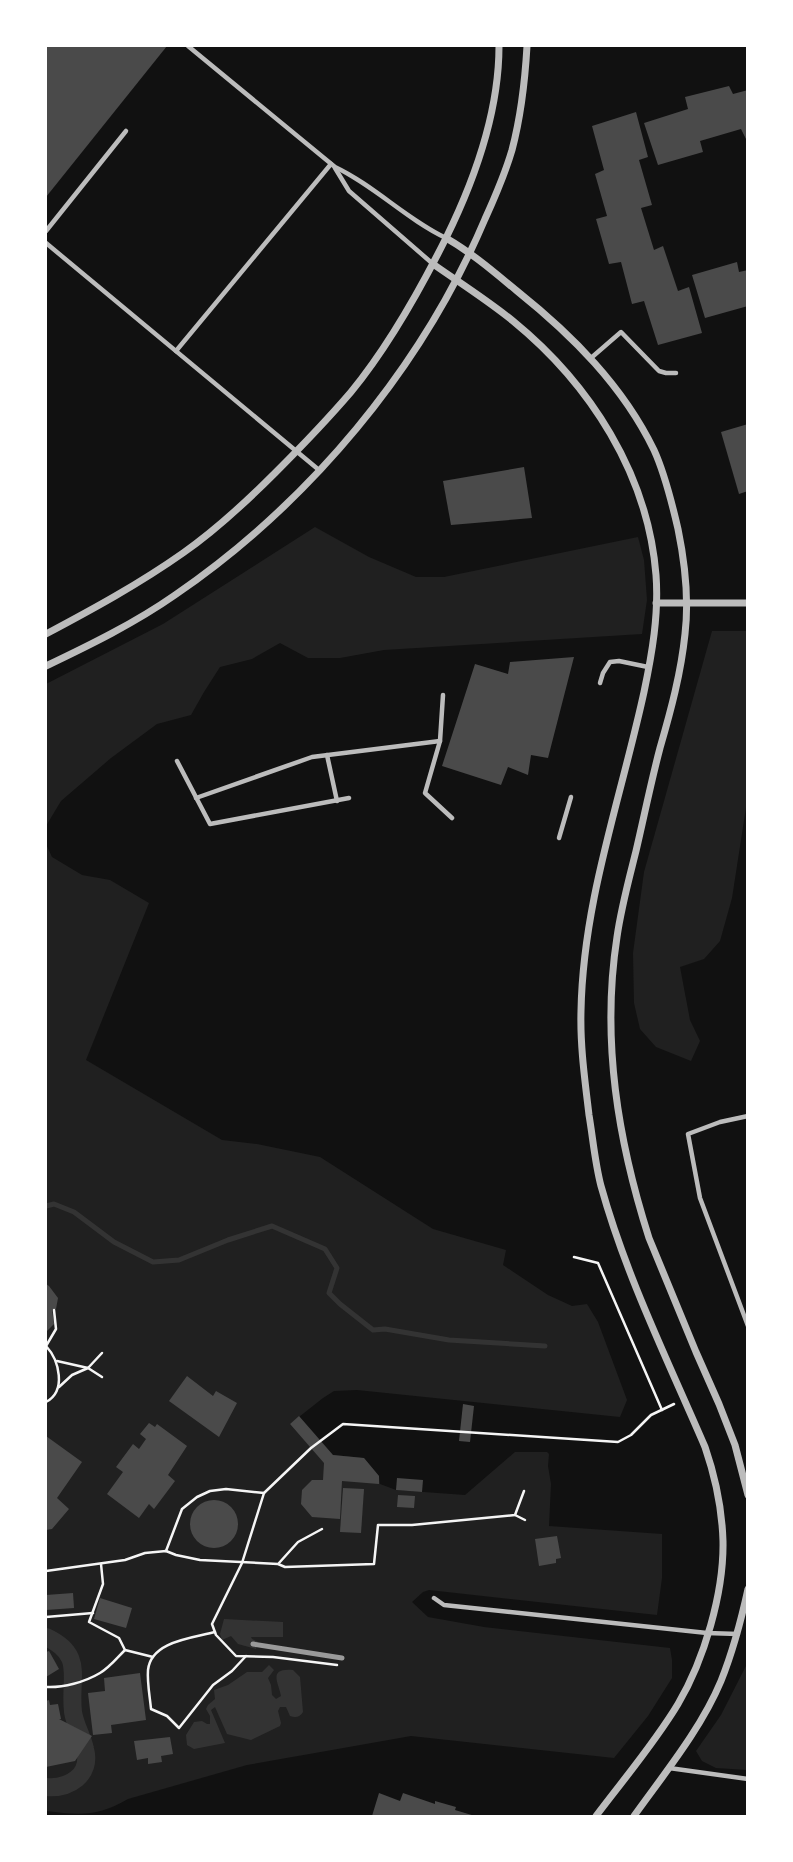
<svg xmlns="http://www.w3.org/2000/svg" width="793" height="1862" viewBox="0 0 793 1862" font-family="Lato,sans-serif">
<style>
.green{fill:#202020}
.water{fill:#333}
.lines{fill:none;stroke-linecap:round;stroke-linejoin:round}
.stream{stroke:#333;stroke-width:5}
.canal{stroke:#333;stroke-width:18}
.building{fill:#4a4a4a}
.path{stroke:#f5f5f5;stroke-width:2.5}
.service{stroke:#bcbcbc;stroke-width:4.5}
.minor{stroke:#bcbcbc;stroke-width:7}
.rail{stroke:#9a9a9a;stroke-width:5}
</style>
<rect width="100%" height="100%" fill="#111"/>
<g class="green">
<polygon points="315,527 369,557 416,577 444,577 638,537 644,560 647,600 642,634 384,650 340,658 308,658 280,643 252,659 220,667 204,692 191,715 157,724 111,758 61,801 46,826 46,684 163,624"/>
<polygon points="712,631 747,631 747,801 732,898 720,941 704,959 680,967 690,1020 700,1041 691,1061 656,1047 640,1029 634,1003 633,953 644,872"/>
<path d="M46,844L52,857L82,875L110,880L149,903L86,1060L222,1140L257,1144L320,1157L433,1229L506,1250L503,1265L548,1295L572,1306L587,1304L598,1322L627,1400L620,1417L357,1390L334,1391L323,1398L290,1424L324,1462L333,1455L364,1458L379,1476L380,1484L396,1490L465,1495L515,1452H547L549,1454L548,1466L551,1484L549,1526L662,1534V1578L657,1615L429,1590L423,1592L412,1602L428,1617L484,1627L670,1648L672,1660V1678L648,1716L614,1758L411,1736L247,1765L128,1799C98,1817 79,1815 46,1811Z"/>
<polygon points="747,1664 747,1770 716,1768 702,1761 696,1751 721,1715"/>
</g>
<g class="water">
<polygon points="224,1619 283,1622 283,1637 251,1637 252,1639 258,1642 256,1649 238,1644 231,1636 222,1640 220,1634"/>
<path d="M269,1665L274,1670L268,1678L271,1685L272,1695L276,1699L281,1696C279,1683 267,1668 293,1670L300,1677L303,1712C300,1717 296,1718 290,1716L286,1707H280L278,1711L281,1723L280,1726L251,1740L227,1734L215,1707L211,1710L225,1743L194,1749L187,1745L186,1735L194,1722L202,1721L207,1724H210V1716L206,1709L208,1705L215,1699L214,1690L228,1685L247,1672H262Z"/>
</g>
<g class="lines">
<polyline class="stream" points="46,1206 54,1204 74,1212 114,1242 153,1262 179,1260 228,1240 272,1226 325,1249 337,1268 329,1293 340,1304 373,1330 385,1329 449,1340 545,1346"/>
<path class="canal" d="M46,1637C85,1655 69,1677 73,1712C75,1725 82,1736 85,1749C92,1775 69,1789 46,1787"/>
</g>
<g class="building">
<polygon points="46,46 167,46 46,197"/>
<polygon points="729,86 733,94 748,90 748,143 741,129 700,141 703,152 658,165 644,123 688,109 685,97"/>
<polygon points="636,112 648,157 639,160 652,205 641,208 654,250 663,246 678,291 689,287 702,333 658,345 644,301 632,304 621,262 609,264 596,219 607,216 595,174 604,170 592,126"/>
<polygon points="737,262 739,272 748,270 748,306 705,318 692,275"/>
<polygon points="748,424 748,491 739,494 721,432"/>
<polygon points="524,467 532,518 451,525 443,481"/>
<polygon points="574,657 548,758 531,755 528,775 508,767 501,785 442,766 475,664 508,674 510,662"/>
<polygon points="46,1284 49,1286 58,1298 56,1309 52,1310 54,1324 46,1332"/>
<polygon points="187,1376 213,1396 216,1391 237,1403 219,1437 169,1401"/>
<polygon points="463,1404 474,1406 470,1442 459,1441"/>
<polygon points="299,1416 333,1455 364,1458 379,1476 379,1484 342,1481 340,1519 312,1517 301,1504 302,1490 312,1480 323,1480 324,1463 290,1424"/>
<polygon points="149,1423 155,1427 157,1424 187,1446 168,1475 175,1481 154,1509 149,1504 139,1518 107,1494 123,1472 116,1467 133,1444 139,1449 146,1439 140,1434"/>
<polygon points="46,1436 82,1462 57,1498 69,1509 52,1529 46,1530"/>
<polygon points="397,1478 423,1480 422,1492 396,1490"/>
<polygon points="343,1488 364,1489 361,1533 340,1532"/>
<polygon points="398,1495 415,1496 414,1508 397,1507"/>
<circle cx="214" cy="1524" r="24"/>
<polygon points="557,1536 561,1558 556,1559 556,1563 539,1566 535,1539"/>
<polygon points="73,1593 74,1608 46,1610 46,1595"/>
<polygon points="100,1598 132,1608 126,1628 94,1619"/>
<polygon points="49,1651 59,1669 46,1677 46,1652"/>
<polygon points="140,1673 146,1720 111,1725 112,1733 93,1735 88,1693 105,1691 104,1678"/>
<polygon points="49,1700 50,1705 58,1704 61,1719 59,1719 92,1736 75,1761 46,1767 46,1701"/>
<polygon points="170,1737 173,1754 161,1756 162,1762 148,1764 148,1758 137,1760 134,1741"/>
<polygon points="379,1793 400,1801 403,1793 435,1804 435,1801 456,1807 455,1810 475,1816 372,1816"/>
</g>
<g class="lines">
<g class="path">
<polyline points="574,1257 598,1263 662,1410"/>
<path d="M46,1346C59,1360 67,1391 46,1402"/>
<polyline points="46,1346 56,1329 54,1310"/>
<polyline points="57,1361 88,1368 102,1353"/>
<polyline points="59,1387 72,1375 88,1368 102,1377"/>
<polyline points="515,1515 525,1520"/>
<polyline points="166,1551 182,1509 197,1497 210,1491 226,1489 264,1493"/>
<polyline points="279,1563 298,1542 322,1529"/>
<polyline points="101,1564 103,1584 89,1622 119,1638 125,1650 153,1657"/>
<polyline points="46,1571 125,1560 145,1553 166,1551 176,1555 200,1560 278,1564 285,1567 374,1564 378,1525 412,1525 515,1515 524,1491"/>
<polyline points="46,1617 93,1613"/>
<path d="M215,1632C193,1638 151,1641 148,1670C147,1683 150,1697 151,1709L167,1716L179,1728L213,1685L232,1671L246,1656"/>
<polyline points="337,1665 273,1657 236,1656 216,1635 212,1624 242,1563 264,1493 311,1448 343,1424 618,1442 631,1435 651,1415 674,1404"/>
<path d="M46,1687C63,1688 85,1682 100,1673C109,1668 117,1658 125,1650"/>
</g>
<g class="service">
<path d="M188,46L335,167C375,186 406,219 446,238"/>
<polyline points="335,168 349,191 433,264"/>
<polyline points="46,231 126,131"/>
<polyline points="46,243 319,470"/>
<polyline points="176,351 331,164"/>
<polyline points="591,358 621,332 659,371 666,373 676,373"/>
<polyline points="600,683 603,673 610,662 619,661 648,667"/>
<polyline points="443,695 440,741 425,793 452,818"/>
<polyline points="327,755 337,801"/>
<polyline points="177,761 210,824 349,798"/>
<polyline points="196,798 312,757 440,741"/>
<polyline points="559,838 571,797"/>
<polyline points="748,1116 720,1122 688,1134 700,1198 748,1326"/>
<polyline points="434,1598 444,1605 707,1633 738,1634"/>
<polyline points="669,1768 748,1779"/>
</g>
<g class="minor">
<path d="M446,238C472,253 494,272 517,291C572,335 623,386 654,450C665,474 672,503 678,529C685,563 689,600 685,634C681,673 671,710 660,748C651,782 644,817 636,851C629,879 621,908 617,937C601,1040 618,1141 649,1238L696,1352L719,1404L735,1445L748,1495"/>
<path d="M433,264C460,283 487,300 513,321C590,384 648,474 656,575C659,614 652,654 644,692C621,798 583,901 581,1011C580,1046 585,1081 589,1115C593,1139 595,1163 601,1186C626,1276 668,1361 705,1447C715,1476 722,1509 723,1541C724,1593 704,1660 678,1704C654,1744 623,1780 596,1816"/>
<polyline points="656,603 748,603"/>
<path d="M46,634C93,609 139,584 183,553C216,530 246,502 275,473C301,447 327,420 351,392C388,347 420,290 446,238C475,179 499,113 499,46"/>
<path d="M46,666C90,645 135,623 175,595C309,503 422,368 485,219C495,197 505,174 512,150C521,116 525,81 527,46"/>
<path d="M634,1816C664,1774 701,1729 721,1681C733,1651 741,1621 748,1589"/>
</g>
<polyline class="rail" points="253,1644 342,1658"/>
</g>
<rect width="793" height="1862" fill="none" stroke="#ffffff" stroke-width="94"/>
</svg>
